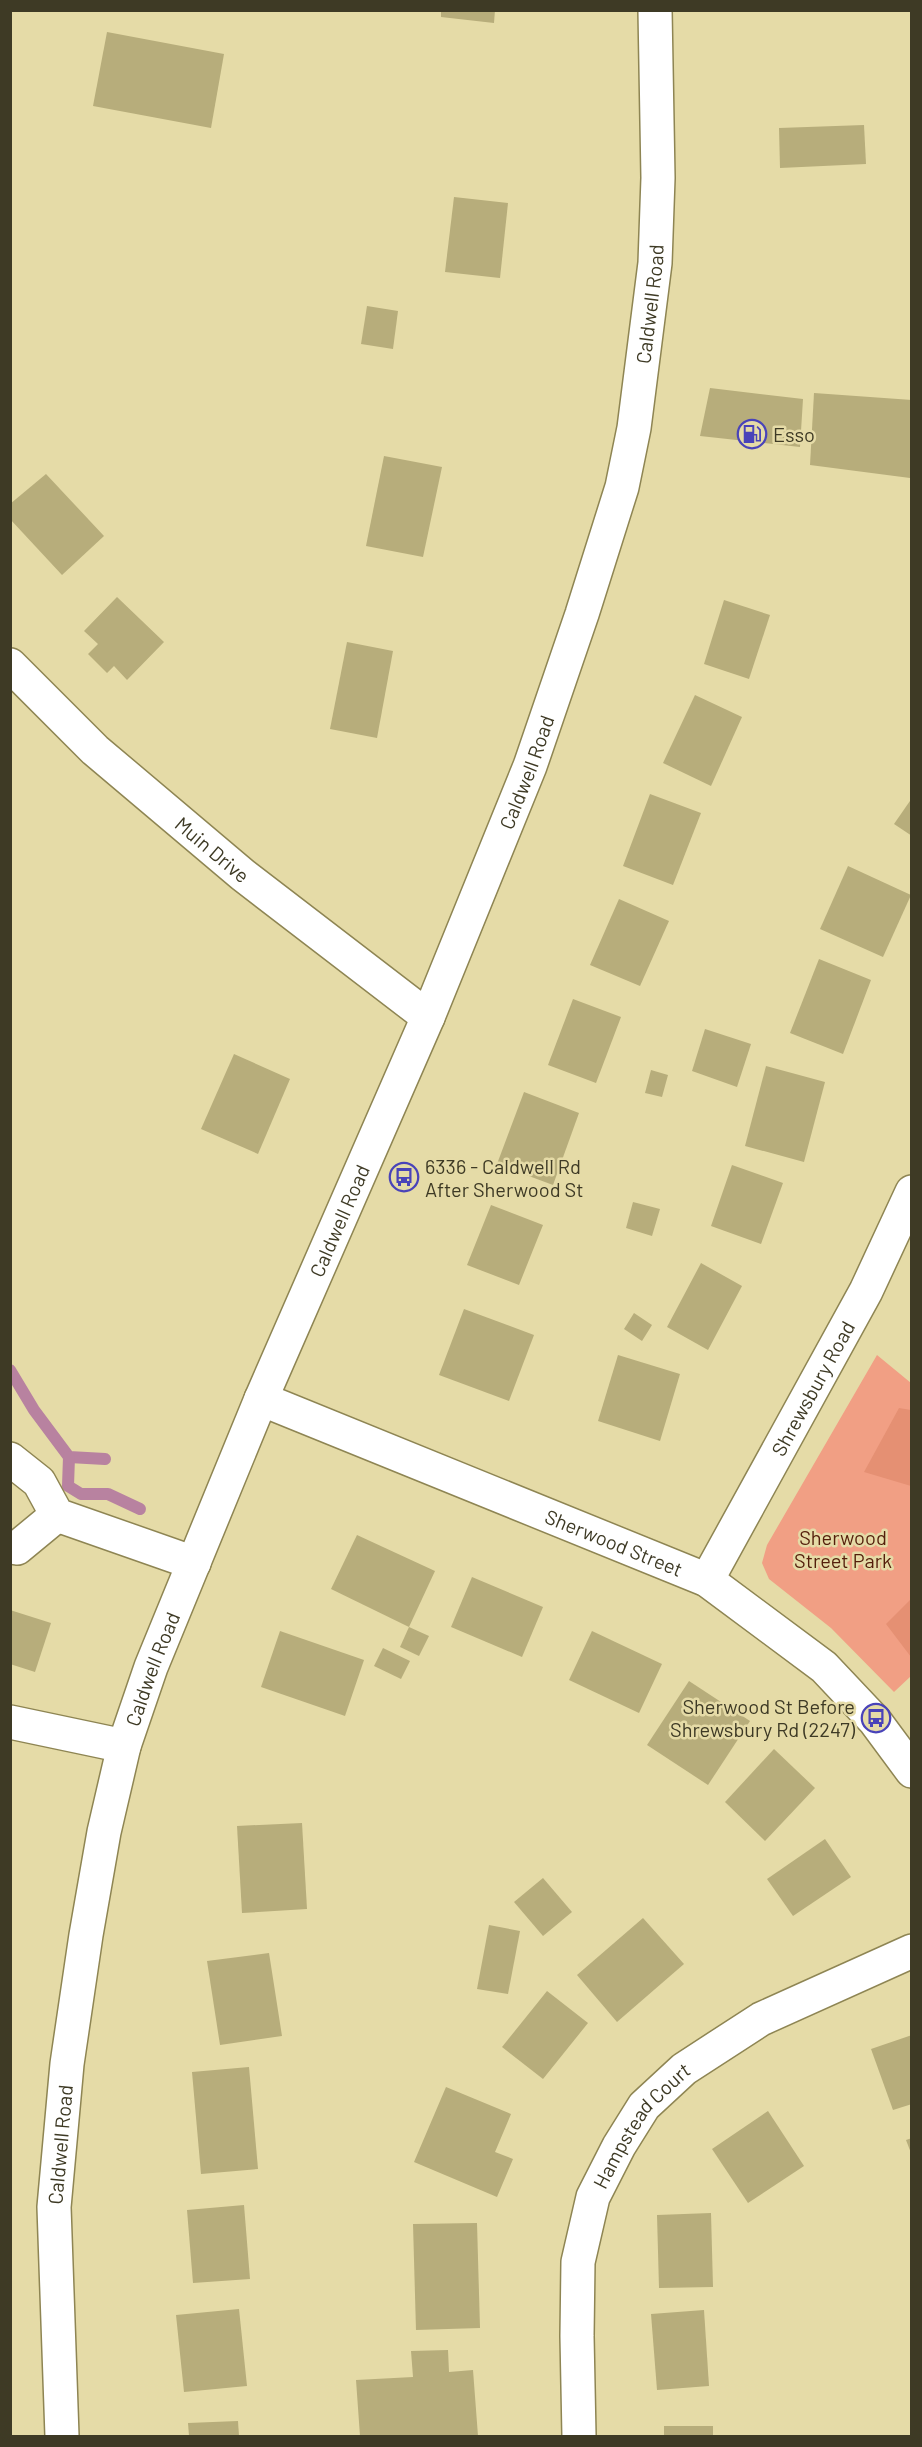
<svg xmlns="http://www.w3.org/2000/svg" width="922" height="2447" viewBox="0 0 922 2447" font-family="Barlow,sans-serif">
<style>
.green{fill:#f19f84}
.forest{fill:#e59073}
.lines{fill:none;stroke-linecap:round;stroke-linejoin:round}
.stream{stroke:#b882a0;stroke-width:12}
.building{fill:#b7ad7b}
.minor-casing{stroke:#8e8553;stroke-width:36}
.minor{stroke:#fff;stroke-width:33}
.labels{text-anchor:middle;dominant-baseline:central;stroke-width:5;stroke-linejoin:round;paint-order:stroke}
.street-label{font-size:20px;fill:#3e3a25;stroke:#e5dba7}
.poi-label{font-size:20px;fill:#3e3a25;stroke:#e5dba7;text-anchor:start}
.park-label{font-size:20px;fill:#541e0b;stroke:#e5dba7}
</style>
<rect width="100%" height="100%" fill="#e5dba7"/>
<polygon class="green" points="877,1355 911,1383 911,1676 894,1692 831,1628 769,1579 762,1563 767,1545"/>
<g class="forest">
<polygon points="899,1408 911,1410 911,1486 864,1472"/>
<polygon points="911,1599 911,1598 911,1657 886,1624"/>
</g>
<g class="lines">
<g class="stream">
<polyline points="10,1370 34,1410 69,1457 105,1459"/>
<polyline points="69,1457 68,1486 81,1494 108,1494 140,1509"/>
</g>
</g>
<g class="building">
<polygon points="441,10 495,10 494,23 441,17"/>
<polygon points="107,32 224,54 211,128 93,106"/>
<polygon points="864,125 866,164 780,168 779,128"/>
<polygon points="454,197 508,203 500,278 445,272"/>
<polygon points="367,306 398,311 393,349 361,344"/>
<polygon points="710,388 803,399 800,447 700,436"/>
<polygon points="814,393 912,400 910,478 810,465"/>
<polygon points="384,456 442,467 423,557 366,546"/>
<polygon points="46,474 104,536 62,575 10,519 10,504"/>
<polygon points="117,597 164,642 127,680 114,666 107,673 88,654 98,644 84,631"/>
<polygon points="724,600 770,615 749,679 704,664"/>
<polygon points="347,642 393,651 377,738 330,729"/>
<polygon points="695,695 742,717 711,786 663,763"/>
<polygon points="650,794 701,813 673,885 623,866"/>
<polygon points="912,798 912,836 894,824"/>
<polygon points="848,866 911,895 883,957 820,929"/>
<polygon points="619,899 669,921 640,986 590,965"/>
<polygon points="819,959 871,980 843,1054 790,1033"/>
<polygon points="573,999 621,1017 596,1083 548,1065"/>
<polygon points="705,1029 751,1044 737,1087 692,1071"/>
<polygon points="234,1054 290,1079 258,1154 201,1129"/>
<polygon points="766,1066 825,1082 804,1162 745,1146"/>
<polygon points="651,1070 668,1075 662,1097 645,1093"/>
<polygon points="524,1092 579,1113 553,1185 497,1164"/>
<polygon points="732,1165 783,1183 761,1244 711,1226"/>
<polygon points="633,1202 660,1209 652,1236 626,1228"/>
<polygon points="491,1205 543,1225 519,1285 467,1265"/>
<polygon points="701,1263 742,1286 708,1350 667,1327"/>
<polygon points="464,1309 534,1335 509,1401 439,1375"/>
<polygon points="634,1313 652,1325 642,1341 624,1329"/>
<polygon points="618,1355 680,1374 660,1441 598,1421"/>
<polygon points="357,1535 435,1571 409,1627 331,1589"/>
<polygon points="472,1577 543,1607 522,1657 451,1627"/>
<polygon points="10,1610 51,1623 35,1672 10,1664"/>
<polygon points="409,1627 429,1636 419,1656 400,1647"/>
<polygon points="280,1631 364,1660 345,1716 261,1687"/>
<polygon points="592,1631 662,1664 639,1713 569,1680"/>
<polygon points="383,1648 410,1661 401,1679 374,1666"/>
<polygon points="689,1681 750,1721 708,1785 647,1745"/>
<polygon points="774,1749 815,1788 765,1841 725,1802"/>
<polygon points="302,1823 307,1909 242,1913 237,1826"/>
<polygon points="825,1839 851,1877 793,1916 767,1879"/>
<polygon points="543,1878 572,1912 543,1936 514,1902"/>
<polygon points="643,1918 684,1964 617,2022 577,1975"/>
<polygon points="489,1925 520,1931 508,1994 477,1989"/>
<polygon points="269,1953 282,2036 220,2045 207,1961"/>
<polygon points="547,1991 588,2023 543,2079 502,2047"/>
<polygon points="912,2035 912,2104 893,2110 871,2049"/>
<polygon points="249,2067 258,2169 201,2174 192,2072"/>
<polygon points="446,2087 511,2114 495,2152 513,2159 497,2197 414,2162"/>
<polygon points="768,2111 804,2166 748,2203 712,2149"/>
<polygon points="912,2138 912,2153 911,2153 906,2140"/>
<polygon points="244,2205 250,2279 193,2283 187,2210"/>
<polygon points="711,2213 713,2287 659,2288 657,2215"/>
<polygon points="477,2223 480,2328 416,2330 413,2224"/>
<polygon points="239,2309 247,2386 184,2392 176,2315"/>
<polygon points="704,2310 709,2386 657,2390 651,2314"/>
<polygon points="448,2350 449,2372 473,2370 478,2436 360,2436 356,2380 413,2377 411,2351"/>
<polygon points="238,2421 239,2436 189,2436 188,2423"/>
<rect x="664" y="2426" width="49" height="10"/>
</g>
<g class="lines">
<g class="minor-casing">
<g id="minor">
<path id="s1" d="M10,665L95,750L243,875L428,1017"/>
<path id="s2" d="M261,1399L707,1580L824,1667L875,1721L912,1771"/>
<polyline points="10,1459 39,1482 57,1515 194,1563"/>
<polyline points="10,1547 17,1548 57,1515"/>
<path id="s3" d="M707,1580L866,1291L912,1192"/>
<polyline points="10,1722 124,1746"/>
<path id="s4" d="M62,2436L54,2207L67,2064L86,1935L104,1832L124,1746L151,1667L261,1399L428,1017L530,766L582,614L622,487L634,428L655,263L658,178L655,10"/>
<path id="s5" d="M579,2436L577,2336L578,2262L593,2197L619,2146L644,2106L684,2069L761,2019L912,1951"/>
</g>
</g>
<use href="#minor" class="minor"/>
</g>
<defs>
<g id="fuel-ring" transform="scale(1.5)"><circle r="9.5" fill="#e5dba7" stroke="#4943b9" stroke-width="1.5"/><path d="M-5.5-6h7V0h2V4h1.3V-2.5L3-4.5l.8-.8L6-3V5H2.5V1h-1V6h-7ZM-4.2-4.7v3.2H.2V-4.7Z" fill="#4943b9"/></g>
<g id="bus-ring" transform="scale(1.5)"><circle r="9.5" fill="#e5dba7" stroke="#4943b9" stroke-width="1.5"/><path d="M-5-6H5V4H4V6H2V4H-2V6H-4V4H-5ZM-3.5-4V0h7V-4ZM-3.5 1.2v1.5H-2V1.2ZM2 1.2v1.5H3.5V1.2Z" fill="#4943b9"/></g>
</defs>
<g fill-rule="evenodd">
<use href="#fuel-ring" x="752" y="434"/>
<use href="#bus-ring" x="404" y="1177"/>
<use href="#bus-ring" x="876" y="1718"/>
</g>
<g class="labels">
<g class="street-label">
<text stroke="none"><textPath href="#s4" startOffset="2236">Caldwell Road</textPath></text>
<text stroke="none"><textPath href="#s4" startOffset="1750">Caldwell Road</textPath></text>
<text stroke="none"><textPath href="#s1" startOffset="274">Muin Drive</textPath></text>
<text stroke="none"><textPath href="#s4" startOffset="1264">Caldwell Road</textPath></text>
<text stroke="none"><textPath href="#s3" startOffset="219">Shrewsbury Road</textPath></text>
<text stroke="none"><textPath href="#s2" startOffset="381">Sherwood Street</textPath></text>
<text stroke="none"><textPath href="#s4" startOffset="778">Caldwell Road</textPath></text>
<text stroke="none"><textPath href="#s5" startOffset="328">Hampstead Court</textPath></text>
<text stroke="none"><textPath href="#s4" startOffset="292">Caldwell Road</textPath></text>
</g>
<g class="poi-label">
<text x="773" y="434">Esso</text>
<text x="425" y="1166">6336 - Caldwell Rd<tspan x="425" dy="23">After Sherwood St</tspan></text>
<text x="855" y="1706" text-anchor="end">Sherwood St Before<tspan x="855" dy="23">Shrewsbury Rd (2247)</tspan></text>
</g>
<g class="park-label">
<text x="843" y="1537">Sherwood<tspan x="843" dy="23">Street Park</tspan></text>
</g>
</g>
<rect width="922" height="2447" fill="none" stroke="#3e3a25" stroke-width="24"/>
</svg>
